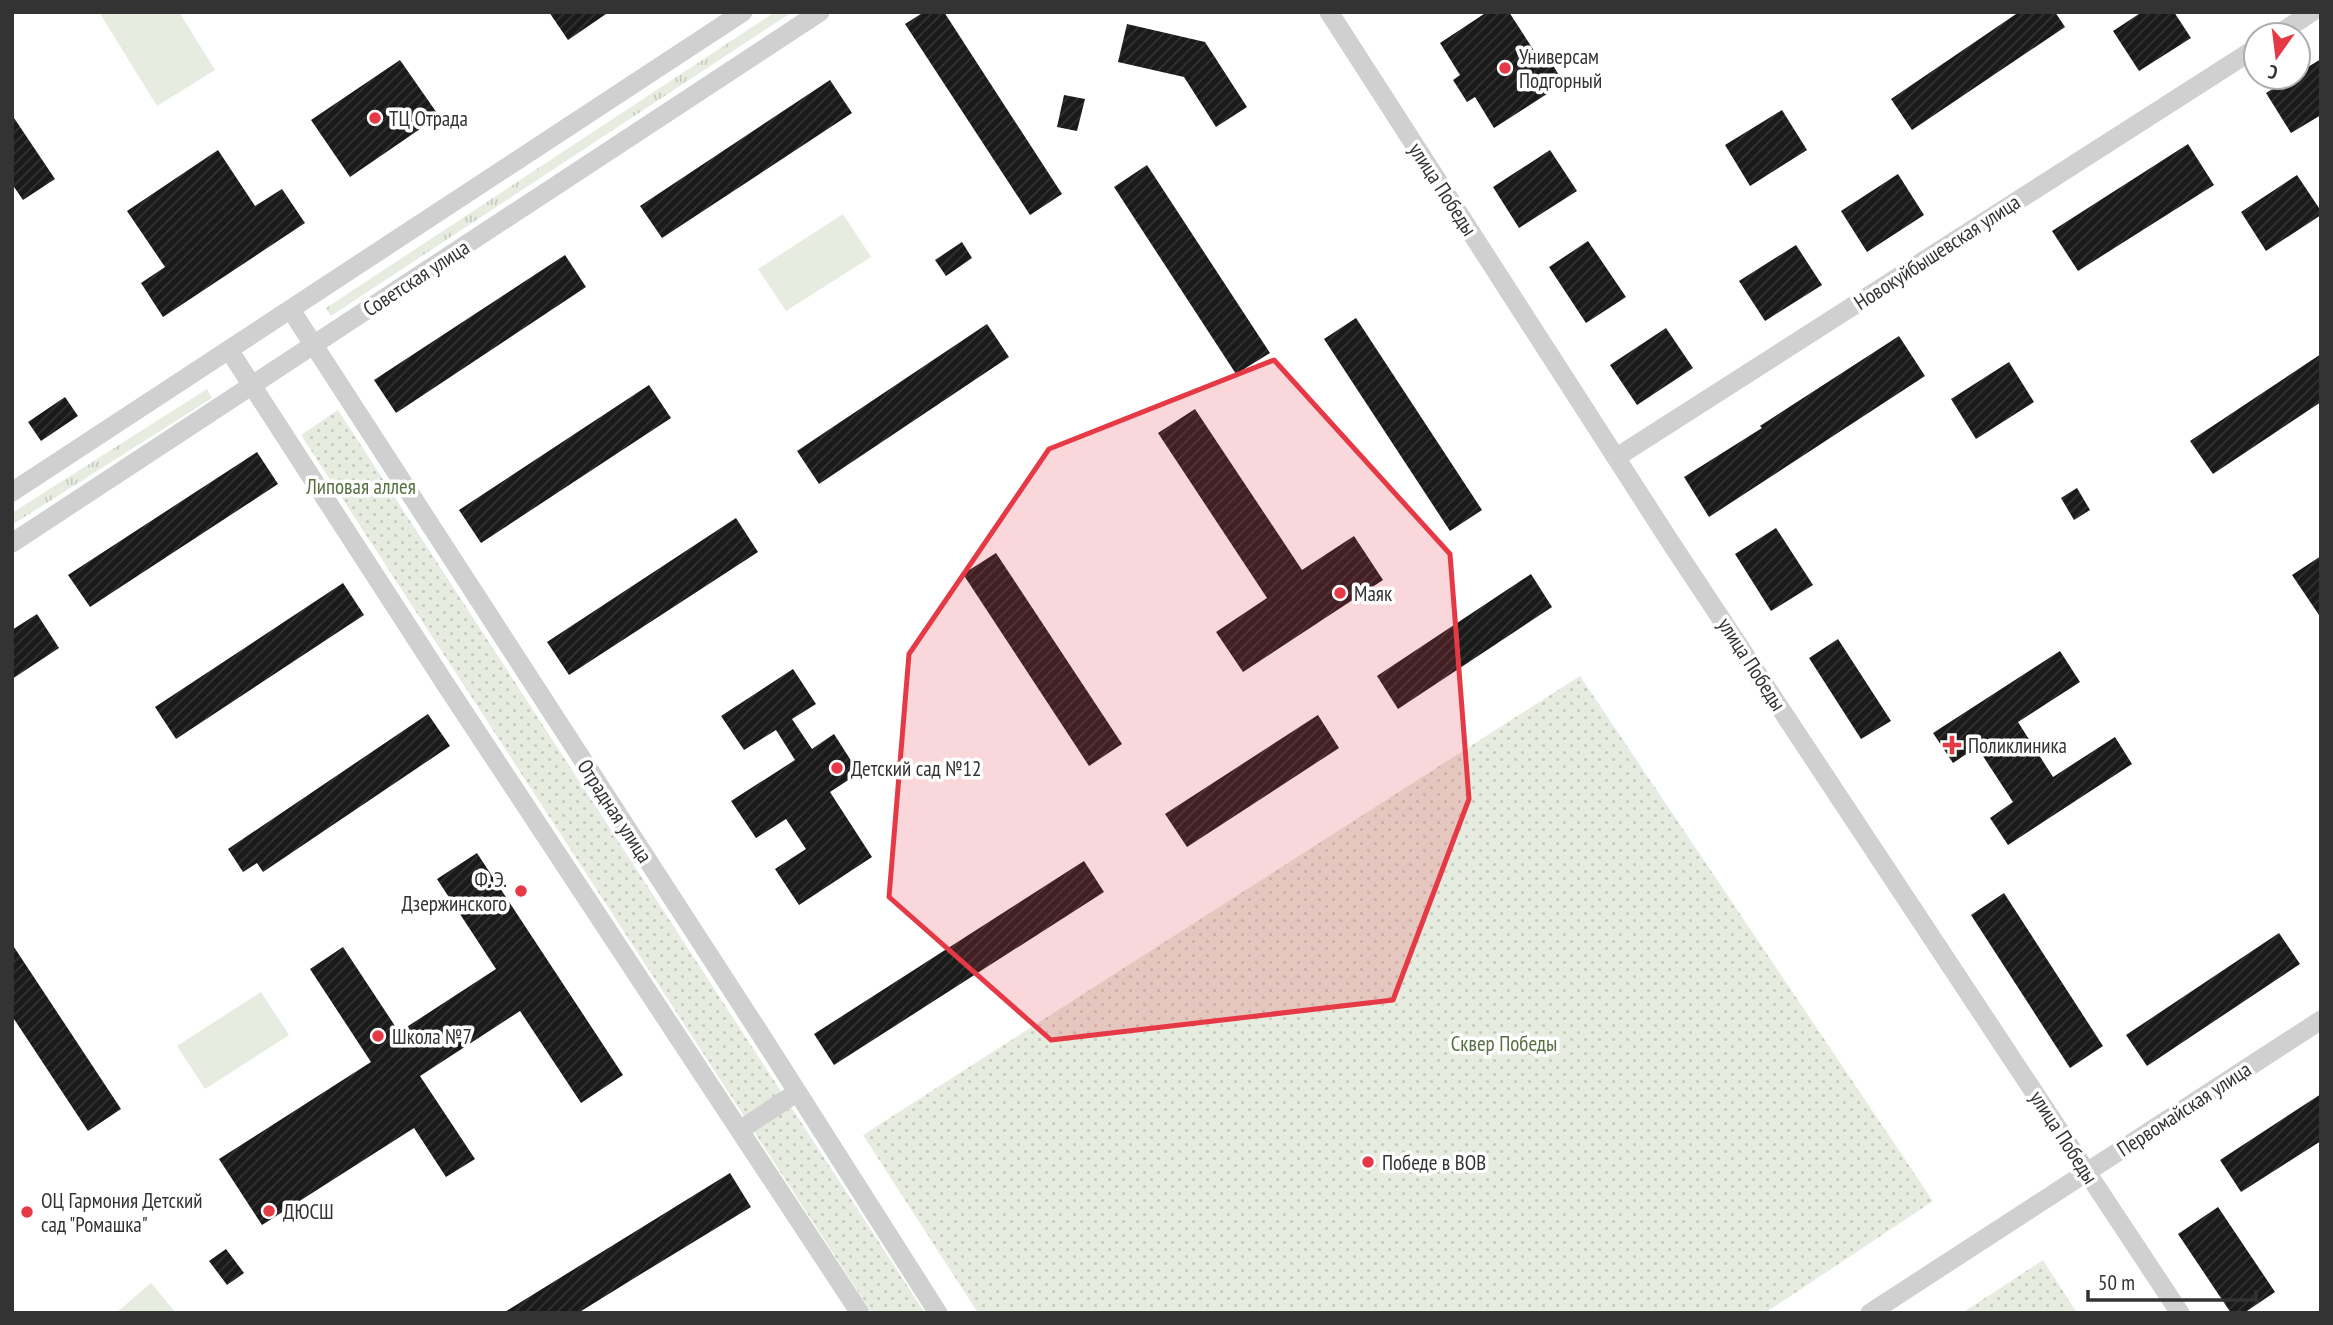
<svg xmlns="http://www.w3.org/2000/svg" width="2333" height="1325" viewBox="0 0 2333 1325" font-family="'PT Sans Narrow',sans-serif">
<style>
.grass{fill:url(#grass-tufts)}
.park{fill:url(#park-dots)}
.pitch{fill:#e6ecdf}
.building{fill:url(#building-hatch)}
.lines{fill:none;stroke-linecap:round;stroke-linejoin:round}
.minor{stroke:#d0d0d0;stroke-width:19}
.marked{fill:#e63946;fill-opacity:0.2;stroke:#e63946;stroke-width:5;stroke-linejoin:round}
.poi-dot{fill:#e63946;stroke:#fff;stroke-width:2.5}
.labels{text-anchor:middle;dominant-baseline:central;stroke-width:7;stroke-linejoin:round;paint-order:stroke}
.poi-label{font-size:21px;fill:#333;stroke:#fff;text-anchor:start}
.street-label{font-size:21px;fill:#333;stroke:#fff}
.park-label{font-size:21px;fill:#56703f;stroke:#fff}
</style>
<defs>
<pattern id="grass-tufts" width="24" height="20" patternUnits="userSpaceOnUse" patternTransform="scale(1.75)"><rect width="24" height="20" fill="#e6ecdf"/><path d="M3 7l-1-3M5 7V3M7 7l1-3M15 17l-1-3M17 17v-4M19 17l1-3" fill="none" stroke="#c6cbc0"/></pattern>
<pattern id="park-dots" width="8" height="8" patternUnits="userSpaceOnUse" patternTransform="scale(1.75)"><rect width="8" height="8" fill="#e6ecdf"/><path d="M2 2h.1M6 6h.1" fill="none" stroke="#c6cbc0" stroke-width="1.8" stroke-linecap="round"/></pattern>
<pattern id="building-hatch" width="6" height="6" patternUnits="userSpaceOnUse" patternTransform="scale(1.75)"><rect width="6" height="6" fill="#1a1a1a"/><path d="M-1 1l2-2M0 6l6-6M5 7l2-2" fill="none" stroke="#333"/></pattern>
</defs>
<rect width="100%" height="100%" fill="#fff"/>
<g class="grass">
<polygon points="775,12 792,12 331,316 326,308"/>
<polygon points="207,389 212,398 12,525 12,513"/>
</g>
<g class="park">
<polygon points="338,410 925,1313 872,1313 301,435"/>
<polygon points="1580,676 1933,1201 1765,1313 978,1313 863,1135"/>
<polygon points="2043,1260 2077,1313 1962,1313"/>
</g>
<g class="pitch">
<polygon points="99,12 179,12 215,70 157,106"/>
<polygon points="843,214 871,257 786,311 758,269"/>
<polygon points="261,992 289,1035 205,1089 177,1046"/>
<polygon points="151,1283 176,1313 116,1313"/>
</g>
<g class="building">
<polygon points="549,12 609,12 568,40"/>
<polygon points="924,12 944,12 1062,194 1030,215 905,24"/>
<polygon points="1487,12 1509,12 1540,60 1547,56 1564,83 1494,128 1475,97 1467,102 1453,80 1460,75 1440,43"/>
<polygon points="2019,12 2055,12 2065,27 1912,130 1891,99"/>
<polygon points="2142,12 2174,12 2191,38 2139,71 2113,31"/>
<polygon points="1127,24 1205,42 1247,107 1216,127 1184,77 1118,62"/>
<polygon points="2321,59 2321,115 2291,133 2266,93 2292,77 2298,77 2298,73"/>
<polygon points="400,60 439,116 350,177 311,120"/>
<polygon points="830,80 852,113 662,238 640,206"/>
<polygon points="1064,95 1085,99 1077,131 1057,127"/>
<polygon points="1782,110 1807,150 1750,186 1725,145"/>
<polygon points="12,115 55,179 23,200 12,184"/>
<polygon points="2188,144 2214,185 2078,271 2052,231"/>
<polygon points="218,150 255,206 282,189 305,223 163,317 141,283 165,267 127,211"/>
<polygon points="1550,150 1577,191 1519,228 1493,187"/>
<polygon points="1147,165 1270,353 1236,374 1114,187"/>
<polygon points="1898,174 1924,215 1867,252 1841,211"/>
<polygon points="2297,175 2321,211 2321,215 2266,251 2241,212"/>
<polygon points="1588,241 1626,297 1586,323 1549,267"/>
<polygon points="962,242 972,258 946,276 935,260"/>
<polygon points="1796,245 1822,285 1765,321 1739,281"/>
<polygon points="565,255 586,287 396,413 374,380"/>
<polygon points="1356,318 1482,510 1450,531 1324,339"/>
<polygon points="987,324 1009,357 819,484 797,451"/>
<polygon points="1666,328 1693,368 1637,405 1610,365"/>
<polygon points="1899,336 1925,376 1709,517 1684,477 1762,428 1760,426"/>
<polygon points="2321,354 2321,402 2213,474 2190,441"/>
<polygon points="2009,362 2034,402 1976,439 1951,399"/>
<polygon points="649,385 671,418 481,543 459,510"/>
<polygon points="65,397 78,416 41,441 28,422"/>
<polygon points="1195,409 1302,570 1354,536 1383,580 1243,672 1216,632 1267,598 1158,433"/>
<polygon points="257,452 278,484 90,607 68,575"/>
<polygon points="2077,488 2090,510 2074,520 2061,498"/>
<polygon points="736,518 758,552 569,675 547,642"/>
<polygon points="1776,528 1813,585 1771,611 1735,554"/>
<polygon points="996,553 1122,744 1089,766 963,574"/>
<polygon points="2321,556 2321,618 2292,575"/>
<polygon points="1531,574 1552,607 1398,709 1377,676"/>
<polygon points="343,583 364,615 176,739 155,707"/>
<polygon points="37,614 59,648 12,679 12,630"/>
<polygon points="1838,639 1891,721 1861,739 1809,658"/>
<polygon points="2060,651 2080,682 2018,722 2053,777 2115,737 2132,764 2008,845 1990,818 2013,802 1977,747 1953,763 1933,733"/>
<polygon points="793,669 816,704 792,719 812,749 834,734 859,773 830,792 872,857 799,905 775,869 806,849 786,819 756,838 731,801 795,760 776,730 744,750 721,716"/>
<polygon points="428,714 450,746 263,872 257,863 243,872 228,849"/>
<polygon points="1318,715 1339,748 1187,847 1165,814"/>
<polygon points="477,853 623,1075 581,1103 520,1011 420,1076 475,1159 446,1177 414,1128 262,1225 219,1159 371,1062 310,969 343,947 399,1032 496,969 437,879"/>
<polygon points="1084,861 1104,892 834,1065 814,1034"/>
<polygon points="2004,893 2103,1046 2070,1068 1971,915"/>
<polygon points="2279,933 2300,964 2147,1066 2126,1035"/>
<polygon points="12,944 121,1109 88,1131 12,1016"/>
<polygon points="2321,1094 2321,1141 2241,1192 2220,1160"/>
<polygon points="730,1173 751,1207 641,1274 578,1313 503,1313"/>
<polygon points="2218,1207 2275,1292 2244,1313 2231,1313 2178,1234"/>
<polygon points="226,1249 244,1273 227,1285 209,1261"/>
</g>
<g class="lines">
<g class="minor">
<polyline points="1329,12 1671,543 2180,1313"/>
<polyline points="2277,35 2312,12"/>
<polyline points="291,310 761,1035 938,1313"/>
<polyline points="229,350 446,685 860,1313"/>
<polyline points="1617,457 2256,48"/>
<polyline points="12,492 743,12"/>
<polyline points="12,543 820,12"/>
<polyline points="740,1130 796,1093"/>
<polyline points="1870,1313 2321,1020"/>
</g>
</g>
<path class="marked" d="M1274,360L1450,554L1469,799L1393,1000L1051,1040L889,897L909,654L1049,449Z"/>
<g class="poi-dot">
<circle cx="1505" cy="68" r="7"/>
<circle cx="375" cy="118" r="7"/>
<circle cx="1340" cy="593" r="7"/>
<path d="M1948.5 734.5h7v7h7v7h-7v7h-7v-7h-7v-7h7z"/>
<circle cx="837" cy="768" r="7"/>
<circle cx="521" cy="891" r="7"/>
<circle cx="378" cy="1036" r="7"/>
<circle cx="1368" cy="1162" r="7"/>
<circle cx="269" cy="1211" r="7"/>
<circle cx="27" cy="1212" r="7"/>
</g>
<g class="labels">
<g class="poi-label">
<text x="1519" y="56">Универсам<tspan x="1519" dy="24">Подгорный</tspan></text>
<text x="389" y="118">ТЦ Отрада</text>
<text x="1354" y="593">Маяк</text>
<text x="1968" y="745">Поликлиника</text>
<text x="851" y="768">Детский сад №12</text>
<text x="507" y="879" text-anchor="end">Ф. Э.<tspan x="507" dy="24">Дзержинского</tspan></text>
<text x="392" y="1036">Школа №7</text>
<text x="1382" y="1162">Победе в ВОВ</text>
<text x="41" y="1200">ОЦ Гармония Детский<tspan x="41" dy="24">сад "Ромашка"</tspan></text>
<text x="283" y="1211">ДЮСШ</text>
</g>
<g class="street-label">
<text transform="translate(1443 189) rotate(57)">улица Победы</text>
<text transform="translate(1937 252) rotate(-33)">Новокуйбышевская улица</text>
<text transform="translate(416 278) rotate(-33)">Советская улица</text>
<text transform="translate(1752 664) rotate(57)">улица Победы</text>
<text transform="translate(615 811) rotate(57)">Отрадная улица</text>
<text transform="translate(2184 1109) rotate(-33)">Первомайская улица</text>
<text transform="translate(2064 1137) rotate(57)">улица Победы</text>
</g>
<g class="park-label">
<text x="361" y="486">Липовая аллея</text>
<text x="1504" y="1043">Сквер Победы</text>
</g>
</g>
<rect width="2333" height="1325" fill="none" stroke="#333333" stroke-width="28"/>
<g transform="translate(2277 56) rotate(194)"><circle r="33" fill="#ffffff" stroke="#adadad" stroke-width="2"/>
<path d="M0-5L12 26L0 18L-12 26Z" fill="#e63946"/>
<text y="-10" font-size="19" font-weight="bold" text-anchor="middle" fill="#333333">С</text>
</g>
<path d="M2088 1290v10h168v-10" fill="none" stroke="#333333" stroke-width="3.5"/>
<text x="2098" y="1290" font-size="21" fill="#333333" stroke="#ffffff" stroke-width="5" paint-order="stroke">50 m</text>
</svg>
